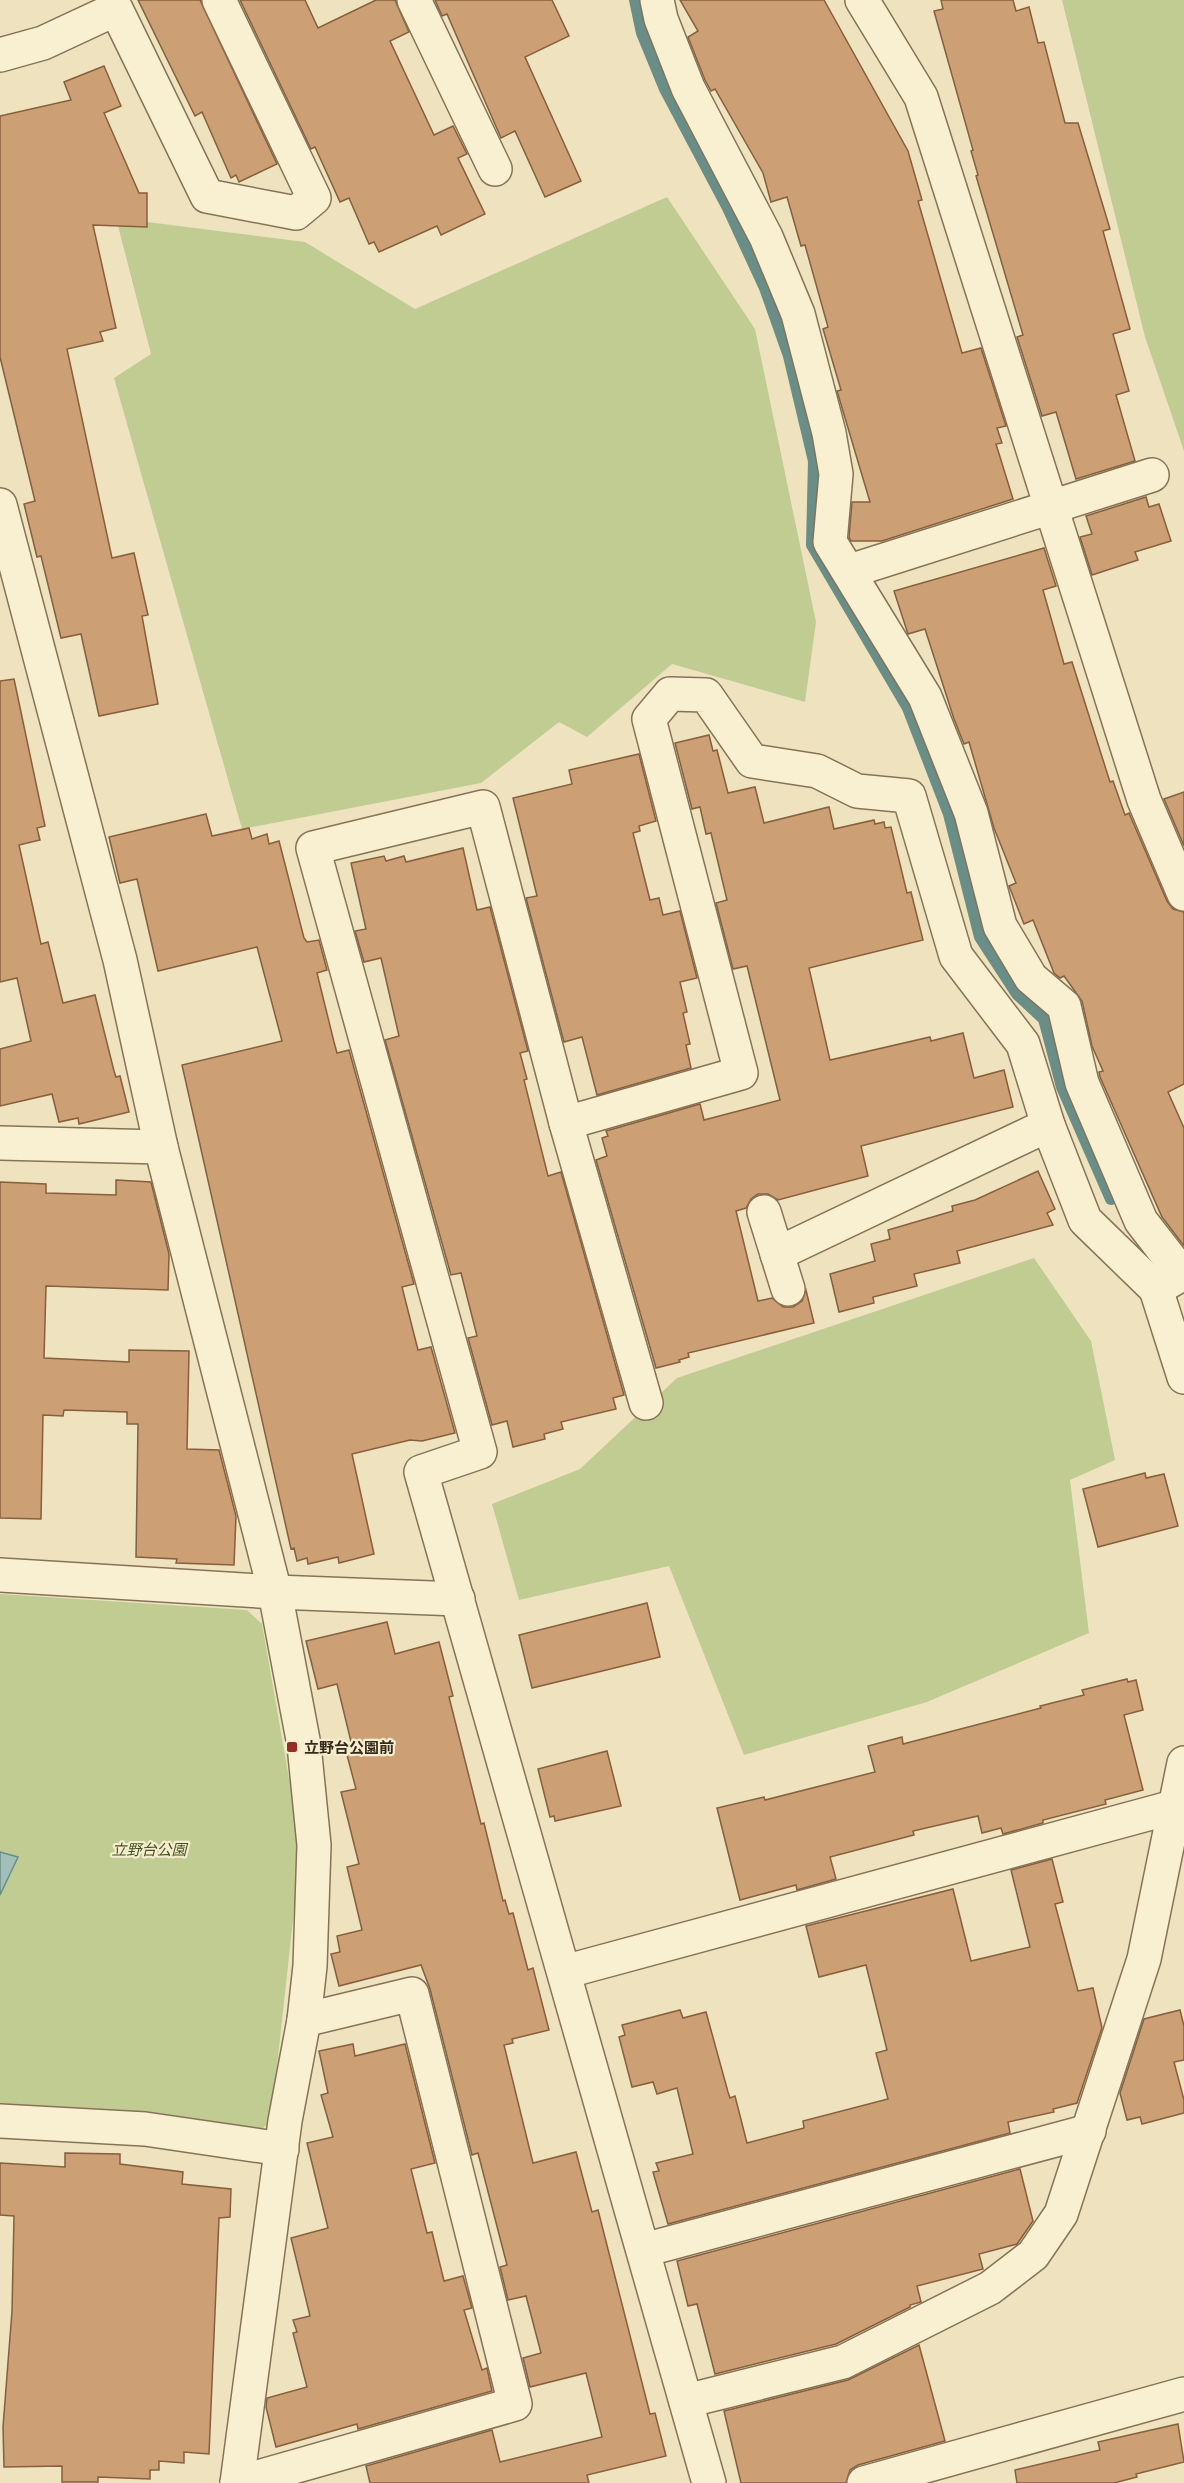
<svg xmlns="http://www.w3.org/2000/svg" width="1184" height="2483" viewBox="0 0 1184 2483" font-family="'IBM Plex Serif','Noto Sans JP',serif">
<style>
.green{fill:#c1cc93}
.water{fill:#a2c0b9;stroke:#698d87;stroke-width:1.5}
.lines{fill:none;stroke-linecap:round;stroke-linejoin:round}
.stream{stroke:#698d87;stroke-width:12}
.building{fill:#cd9f74;stroke:#865f3d;stroke-width:1.5}
.minor-casing{stroke:#867357;stroke-width:36}
.minor{stroke:#f9f0d1;stroke-width:33}
.poi-dot{fill:#962d27;stroke:#f5edce;stroke-width:2}
.labels{text-anchor:middle;dominant-baseline:central;stroke-width:4.5;stroke-linejoin:round;paint-order:stroke}
.poi-label{font-size:15px;font-weight:bold;fill:#362a1c;stroke:#f5edce;text-anchor:start}
.park-label{font-size:15px;font-style:italic;fill:#435222;stroke:#f5edce}
</style>
<rect width="100%" height="100%" fill="#eee3be"/>
<g class="green">
<polygon points="1062,0 1184,0 1184,451 1145,337"/>
<polygon points="667,197 755,329 816,622 805,702 672,664 587,737 559,722 481,783 242,829 114,378 151,354 116,218 305,242 415,309"/>
<polygon points="1034,1258 1091,1341 1115,1460 1070,1480 1089,1633 927,1702 744,1755 669,1566 519,1600 492,1504 580,1469 677,1378"/>
<polygon points="0,1594 247,1610 262,1624 301,1847 271,2121 261,2130 0,2110"/>
</g>
<polygon class="water" points="0,1852 18,1857 0,1895"/>
<g class="lines">
<polyline class="stream" points="635,0 642,33 665,89 728,208 765,288 789,356 814,461 812,545 908,708 949,814 980,937 1017,994 1044,1019 1062,1087 1111,1199"/>
</g>
<g class="building">
<polygon points="138,0 200,0 277,164 239,182 236,175 231,178 202,112 195,116"/>
<polygon points="240,0 305,0 318,28 376,0 395,0 409,32 390,41 434,135 453,126 467,154 458,158 485,214 441,235 437,226 379,252 374,242 369,244 349,198 340,202 315,147 311,149"/>
<polygon points="435,0 552,0 569,36 525,57 581,181 545,197 515,131 501,138 447,14 442,16"/>
<polygon points="680,0 824,0 908,151 922,200 918,201 962,353 981,348 1006,426 997,428 1002,443 996,444 1013,499 882,541 851,541 849,537 852,502 870,502 837,391 841,390 823,329 828,327 805,245 801,246 787,197 771,202 763,173 715,89 711,91 705,80 688,37 698,31"/>
<polygon points="941,0 1013,0 1016,11 1029,7 1038,43 1044,42 1065,123 1078,123 1110,229 1103,231 1130,329 1113,334 1129,391 1116,395 1135,461 1076,479 1056,412 1042,416 1017,337 1023,335 976,176 978,175 971,151 973,150 934,11 943,9"/>
<polygon points="104,66 121,106 104,113 139,193 147,193 147,227 93,225 116,328 100,332 103,341 67,349 112,558 134,553 148,615 142,616 158,704 99,716 81,634 61,638 41,556 37,557 24,504 35,501 0,357 0,116 71,100 64,82"/>
<polygon points="1146,497 1149,507 1159,504 1171,541 1135,552 1138,560 1092,575 1080,537 1092,534 1086,516"/>
<polygon points="1044,548 1056,586 1043,590 1064,664 1072,662 1110,782 1113,781 1125,815 1129,813 1167,901 1173,909 1184,912 1184,1084 1168,1092 1184,1128 1184,1246 1162,1217 1100,1077 1099,1072 1103,1071 1092,1046 1082,1001 1064,976 1060,978 1054,973 1033,920 1024,924 1009,886 1016,883 994,828 969,742 964,744 954,719 925,629 908,634 894,591"/>
<polygon points="14,679 45,826 37,828 40,840 19,845 41,944 48,942 63,1003 95,995 114,1071 116,1077 120,1076 129,1112 79,1124 78,1118 59,1122 52,1094 0,1106 0,1049 31,1041 17,978 0,982 0,681"/>
<polygon points="709,735 713,751 717,750 728,793 755,787 764,823 829,807 834,829 874,820 875,824 884,822 885,828 891,827 907,893 911,892 923,940 809,968 830,1060 930,1037 931,1041 963,1033 974,1078 1004,1070 1013,1107 861,1146 868,1176 778,1200 768,1194 758,1194 751,1199 746,1208 736,1211 758,1301 772,1298 783,1307 793,1307 802,1301 806,1290 814,1323 688,1353 689,1357 679,1360 680,1362 656,1368 596,1160 607,1156 602,1138 608,1136 606,1131 700,1104 704,1120 780,1100 747,966 733,969 716,903 727,900 711,833 706,834 700,807 692,809 675,743"/>
<polygon points="639,754 656,821 639,826 640,831 633,833 650,900 659,898 663,915 680,911 697,978 680,982 687,1012 683,1013 690,1044 686,1045 691,1068 597,1095 582,1037 564,1042 526,898 537,896 513,798 572,784 569,770"/>
<polygon points="1184,792 1184,846 1164,799"/>
<polygon points="206,814 212,836 249,828 252,839 267,834 269,844 279,841 304,938 307,942 319,940 327,970 317,973 334,1042 337,1053 349,1050 414,1284 402,1287 418,1350 431,1347 455,1433 422,1441 410,1440 352,1454 374,1554 339,1563 338,1557 308,1564 307,1558 297,1561 294,1548 291,1549 182,1065 282,1041 257,947 158,971 137,879 120,883 109,837"/>
<polygon points="463,848 477,910 490,907 528,1051 520,1053 527,1079 524,1080 548,1176 561,1172 624,1395 613,1398 616,1409 561,1422 563,1429 544,1434 545,1439 513,1447 507,1421 492,1425 468,1338 477,1336 461,1273 451,1275 385,1040 399,1036 381,958 364,962 355,931 366,929 351,863 384,856 386,861 404,856 406,862"/>
<polygon points="1038,1171 1055,1209 1047,1213 1053,1225 957,1251 960,1263 914,1274 917,1286 873,1297 874,1303 839,1312 830,1274 875,1261 871,1244 890,1239 888,1230 953,1211 952,1206 975,1200"/>
<polygon points="116,1180 151,1182 169,1254 168,1290 46,1286 44,1358 129,1362 129,1350 189,1351 187,1449 219,1450 236,1516 234,1565 176,1563 177,1559 136,1557 138,1424 127,1424 127,1412 64,1410 63,1416 43,1415 41,1519 0,1518 0,1182 46,1184 46,1193 116,1195"/>
<polygon points="1145,1473 1146,1478 1164,1474 1178,1526 1098,1547 1083,1489"/>
<polygon points="647,1603 660,1657 532,1688 519,1635"/>
<polygon points="387,1622 395,1654 439,1642 453,1696 449,1697 481,1824 484,1823 503,1901 505,1900 509,1914 513,1913 528,1970 533,1968 549,2030 512,2039 513,2043 504,2045 533,2163 576,2152 592,2212 598,2210 650,2414 655,2413 666,2456 587,2475 589,2483 370,2483 366,2466 492,2430 500,2462 602,2437 586,2373 530,2387 523,2358 541,2353 526,2296 508,2300 500,2267 507,2265 478,2153 472,2155 430,1989 421,1965 339,1986 331,1954 340,1952 337,1936 362,1930 347,1867 359,1864 341,1792 356,1789 347,1755 354,1754 337,1684 318,1689 306,1641"/>
<polygon points="1127,1679 1128,1682 1136,1680 1143,1710 1124,1715 1143,1790 1105,1800 1106,1804 1043,1820 1043,1823 1003,1834 1001,1828 982,1833 978,1816 913,1831 914,1835 830,1857 836,1879 797,1890 796,1885 740,1900 717,1808 764,1797 765,1800 875,1772 868,1746 902,1737 903,1744 1041,1708 1040,1706 1084,1695 1082,1690"/>
<polygon points="607,1751 621,1806 555,1821 554,1816 550,1817 538,1769"/>
<polygon points="1052,1859 1063,1902 1055,1904 1078,1991 1093,1988 1102,2028 1077,2103 1053,2109 1054,2112 1008,2122 1010,2133 668,2224 653,2172 659,2171 656,2163 693,2154 677,2088 657,2094 653,2082 632,2087 619,2037 625,2035 622,2025 680,2010 683,2018 706,2012 728,2092 730,2098 735,2096 747,2143 804,2128 803,2121 888,2099 876,2053 887,2050 866,1965 819,1977 806,1926 953,1889 971,1961 1030,1947 1011,1870"/>
<polygon points="1180,2010 1184,2026 1184,2060 1174,2062 1184,2100 1184,2113 1142,2124 1140,2117 1127,2120 1120,2093 1144,2019"/>
<polygon points="353,2044 355,2056 405,2044 435,2163 411,2169 427,2233 432,2232 444,2281 463,2276 472,2308 464,2310 482,2370 487,2368 492,2391 358,2429 357,2424 276,2447 266,2407 267,2398 307,2387 293,2333 297,2332 293,2320 310,2316 291,2238 328,2228 307,2143 333,2137 321,2095 328,2093 319,2051"/>
<polygon points="65,2153 120,2154 120,2164 183,2172 182,2184 231,2189 230,2217 219,2218 209,2454 184,2452 184,2463 159,2461 159,2470 150,2470 150,2479 98,2477 98,2482 62,2482 62,2466 4,2467 3,2427 12,2311 14,2216 0,2215 0,2163 65,2167"/>
<polygon points="1020,2169 1033,2221 1017,2244 979,2254 983,2269 917,2286 921,2302 910,2305 910,2307 836,2344 715,2374 697,2304 688,2306 677,2261"/>
<polygon points="919,2345 945,2441 858,2465 850,2470 846,2483 741,2483 724,2411 848,2380"/>
<polygon points="1178,2424 1184,2462 1136,2474 1137,2477 1114,2483 1017,2483 1015,2470 1100,2450 1098,2442"/>
</g>
<g class="lines">
<g class="minor-casing">
<g id="minor">
<polyline points="414,0 495,169"/>
<polyline points="657,0 661,19 688,88 766,237 798,314 829,433 836,474 830,542 925,697 971,813 1000,926 1031,978 1064,1006 1082,1083 1141,1221 1182,1274"/>
<polyline points="862,0 921,97 1144,800 1184,894"/>
<polyline points="0,55 43,43 116,9 207,196 296,213 314,198 219,0"/>
<polyline points="0,505 120,960 161,1147 275,1592 304,1745 314,1845 310,1966 304,2020 285,2121 237,2483"/>
<polyline points="850,571 1152,475"/>
<polyline points="566,1123 741,1073 649,719 670,694 706,695 752,761 817,771 857,791 909,796 956,956 1023,1044 1048,1125 1085,1220 1156,1289 1184,1273"/>
<polyline points="0,1143 161,1147"/>
<polyline points="764,1212 788,1289"/>
<polyline points="777,1254 1048,1125"/>
<polyline points="1156,1289 1184,1377"/>
<polyline points="646,1403 566,1123 483,807 313,848 480,1452 421,1472 709,2483"/>
<polyline points="0,1575 275,1592 458,1599"/>
<polyline points="564,1972 1177,1806"/>
<polyline points="0,2121 145,2129 282,2149"/>
<polyline points="644,2250 1089,2131"/>
<polyline points="686,2401 843,2362 990,2288 1033,2255 1061,2214 1144,1959 1184,1763"/>
<polyline points="237,2483 515,2404 412,1994 304,2020"/>
<polyline points="864,2483 1184,2394"/>
</g>
</g>
<use href="#minor" class="minor"/>
</g>
<rect class="poi-dot" x="286" y="1741" width="12" height="12" rx="3"/>
<g class="labels">
<g class="poi-label">
<text x="304" y="1747">立野台公園前</text>
</g>
<g class="park-label">
<text x="149" y="1849">立野台公園</text>
</g>
</g>
</svg>
